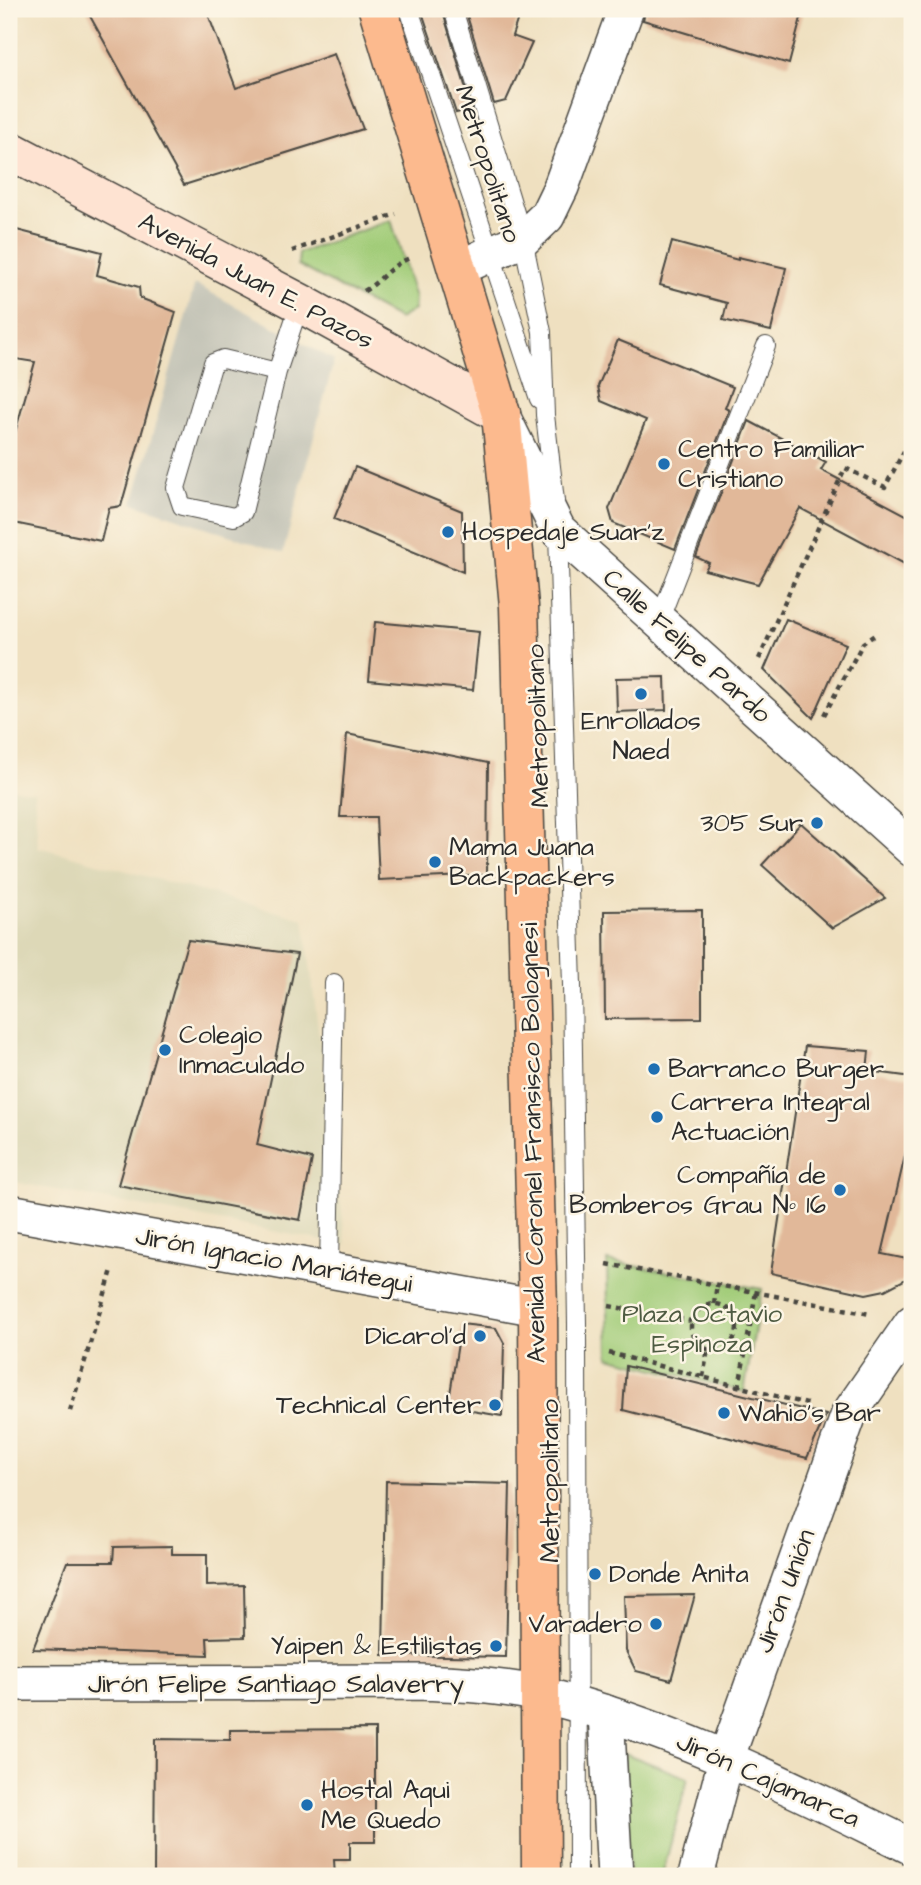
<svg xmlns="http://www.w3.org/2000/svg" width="921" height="1885" viewBox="0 0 921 1885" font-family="'Architects Daughter',sans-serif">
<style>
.built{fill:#ddd8b7}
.industrial{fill:#c5c5b8}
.green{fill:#a1cc78;stroke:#667c52;stroke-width:2}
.building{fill:#e1b899}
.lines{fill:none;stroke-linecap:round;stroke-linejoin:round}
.lane-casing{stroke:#484641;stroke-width:20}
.street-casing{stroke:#484641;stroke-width:38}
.secondary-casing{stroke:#484641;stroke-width:41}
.primary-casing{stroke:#484641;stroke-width:41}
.path{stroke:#484641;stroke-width:4.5;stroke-dasharray:5 5;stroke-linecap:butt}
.lane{stroke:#fff;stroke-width:18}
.street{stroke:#fff;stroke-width:35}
.secondary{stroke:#fee3d2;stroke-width:38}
.primary{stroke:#fcba8e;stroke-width:38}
.poi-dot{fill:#1f6fb2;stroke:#fcf5e5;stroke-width:2.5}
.labels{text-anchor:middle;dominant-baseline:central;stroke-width:5;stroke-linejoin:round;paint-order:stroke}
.street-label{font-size:26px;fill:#2b2b2b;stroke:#fcf5e5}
.poi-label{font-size:26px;fill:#2b2b2b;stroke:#fcf5e5;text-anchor:start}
.park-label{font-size:26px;fill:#4e5b42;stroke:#fcf5e5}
</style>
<rect width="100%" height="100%" fill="#fcf5e5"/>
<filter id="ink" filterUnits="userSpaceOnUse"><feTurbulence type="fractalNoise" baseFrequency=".0143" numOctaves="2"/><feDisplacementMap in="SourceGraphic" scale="14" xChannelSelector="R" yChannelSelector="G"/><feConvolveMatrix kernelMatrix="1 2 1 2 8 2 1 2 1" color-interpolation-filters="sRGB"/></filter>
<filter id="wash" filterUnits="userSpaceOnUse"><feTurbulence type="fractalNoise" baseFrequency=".00686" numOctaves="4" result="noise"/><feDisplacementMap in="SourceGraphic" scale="28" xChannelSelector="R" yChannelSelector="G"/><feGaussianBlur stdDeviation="1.57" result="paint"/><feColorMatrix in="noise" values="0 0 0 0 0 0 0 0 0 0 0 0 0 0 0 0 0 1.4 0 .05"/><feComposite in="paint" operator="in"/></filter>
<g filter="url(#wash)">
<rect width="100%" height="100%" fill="#efe0c0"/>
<polygon class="built" points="9,788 34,792 38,847 304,919 346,1245 9,1181"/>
<polygon class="industrial" points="195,284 334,360 283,553 133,503"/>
<g class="green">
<polygon points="391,220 415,298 414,310 399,319 298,265 299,253"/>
<polygon points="607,1261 762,1289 744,1392 609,1357"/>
<polygon points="624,1753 688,1778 662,1876 629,1876"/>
</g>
<g id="blocks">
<g class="building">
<polygon points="86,9 206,9 236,88 334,54 363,129 184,185"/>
<polygon points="421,9 442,9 472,109 456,113"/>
<polygon points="465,9 521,9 512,36 532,43 506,101 494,104"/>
<polygon points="646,9 783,9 802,14 789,64 643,20"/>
<polygon points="9,228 102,252 97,275 139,287 140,298 176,312 121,506 109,508 101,541 9,522 9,454 35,362 9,358"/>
<polygon points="672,242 738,260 738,257 786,268 771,331 723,320 727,303 660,285"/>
<polygon points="618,340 733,387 725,408 729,410 675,549 613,523 609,509 646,420 601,401 598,386"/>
<polygon points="749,421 826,462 821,470 912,518 912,568 800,508 758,584 705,570 709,563 696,557"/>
<polygon points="355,467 462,511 463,572 334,519"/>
<polygon points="786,619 846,644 813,718 764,670"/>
<polygon points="375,622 479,632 473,690 369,680"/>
<polygon points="665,677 666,710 617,712 616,678"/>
<polygon points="347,734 488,763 487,875 379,880 376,817 340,817"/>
<polygon points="801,823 885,898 832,928 762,865"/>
<polygon points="702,910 702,1018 605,1019 604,911"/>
<polygon points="188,940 297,954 257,1145 312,1159 300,1220 118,1185"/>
<polygon points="805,1046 869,1051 867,1071 912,1077 912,1126 882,1254 912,1260 912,1276 885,1290 866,1294 771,1273"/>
<polygon points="461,1324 496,1328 504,1343 502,1416 448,1407"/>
<polygon points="626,1366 712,1387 826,1415 807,1458 623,1410"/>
<polygon points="386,1481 510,1484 506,1657 383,1655"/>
<polygon points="172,1546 172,1554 207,1554 207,1586 244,1585 245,1637 207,1638 208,1655 33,1649 67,1562 113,1562 114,1547"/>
<polygon points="695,1595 671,1680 636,1671 626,1651 624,1596"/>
<polygon points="375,1729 375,1842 350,1842 350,1860 334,1860 335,1876 154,1876 155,1739 230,1740 230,1730"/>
</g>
</g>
</g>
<g filter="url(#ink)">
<use href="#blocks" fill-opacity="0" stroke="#484641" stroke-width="2"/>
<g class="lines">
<g class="lane-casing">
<g id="lane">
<polyline points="409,9 539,399"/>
<polyline points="453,9 523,239 542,332 545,415 555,501"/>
<polyline points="277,372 223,359 213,363 176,488 182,506 234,517 243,512 277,372 300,303"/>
<polyline points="558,533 572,985 577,1324 578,1876"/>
<polyline points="659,621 766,346"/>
<polyline points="329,1270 334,983"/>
</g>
</g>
<g class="street-casing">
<g id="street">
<polyline points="457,269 523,239 547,216 561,187 626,9"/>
<polyline points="504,420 558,530 912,849"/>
<polyline points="9,1212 538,1308"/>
<path d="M9,1683L420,1682C461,1684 502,1685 542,1695C674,1727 791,1788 912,1847"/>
<polyline points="606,1713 615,1876"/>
<polyline points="696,1876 727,1756 849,1414 912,1323"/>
</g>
</g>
<g class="secondary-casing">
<polyline id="secondary" points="9,150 300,303 501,414"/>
</g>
<g class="primary-casing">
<polyline id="primary" points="378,9 501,414 519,606 538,1308 541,1876"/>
</g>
<g class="path">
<polyline points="292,251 396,214"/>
<path d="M364,291C383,280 388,266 410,258"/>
<polyline points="759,659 845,468 885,487 904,451"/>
<polyline points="824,715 863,643 876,634"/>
<polyline points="607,1264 870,1314"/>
<circle cx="714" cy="1327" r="23"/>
<polyline points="714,1304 717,1285"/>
<polyline points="609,1306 691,1321"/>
<polyline points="609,1353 811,1405"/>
<polyline points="703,1377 708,1349"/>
<polyline points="739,1387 756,1292"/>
<polyline points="70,1411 112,1270"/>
</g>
<use href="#lane" class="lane"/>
<use href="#street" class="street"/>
<use href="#secondary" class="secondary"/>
<use href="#primary" class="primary"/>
</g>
</g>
<g class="poi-dot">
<circle cx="664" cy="464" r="7"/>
<circle cx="448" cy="532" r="7"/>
<circle cx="641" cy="694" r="7"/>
<circle cx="817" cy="823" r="7"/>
<circle cx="435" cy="862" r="7"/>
<circle cx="165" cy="1050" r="7"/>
<circle cx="654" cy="1069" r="7"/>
<circle cx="657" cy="1117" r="7"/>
<circle cx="840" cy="1190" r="7"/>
<circle cx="480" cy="1336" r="7"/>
<circle cx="495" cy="1405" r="7"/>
<circle cx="724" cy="1413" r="7"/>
<circle cx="595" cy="1574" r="7"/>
<circle cx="656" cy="1624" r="7"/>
<circle cx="496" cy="1646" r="7"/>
<circle cx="307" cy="1805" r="7"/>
</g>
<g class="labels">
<g class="street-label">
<text transform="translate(488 164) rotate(72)">Metropolitano</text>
<text transform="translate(256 281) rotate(28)">Avenida Juan E. Pazos</text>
<text transform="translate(687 646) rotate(42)">Calle Felipe Pardo</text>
<text transform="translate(538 726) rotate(-92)">Metropolitano</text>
<text transform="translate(533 1143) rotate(-91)">Avenida Coronel Fransisco Bolognesi</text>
<text transform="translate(274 1260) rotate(10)">Jirón Ignacio Mariátegui</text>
<text transform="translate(550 1481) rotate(-90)">Metropolitano</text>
<text transform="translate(785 1591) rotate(-70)">Jirón Unión</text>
<text x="276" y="1684">Jirón Felipe Santiago Salaverry</text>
<text transform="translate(768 1780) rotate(24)">Jirón Cajamarca</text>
</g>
<g class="poi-label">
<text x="678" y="449">Centro Familiar<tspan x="678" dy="30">Cristiano</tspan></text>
<text x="462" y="532">Hospedaje Suar'z</text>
<text x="641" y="721" text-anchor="middle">Enrollados<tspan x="641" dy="30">Naed</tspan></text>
<text x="803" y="823" text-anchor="end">305 Sur</text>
<text x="449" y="847">Mama Juana<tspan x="449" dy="30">Backpackers</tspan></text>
<text x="179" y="1035">Colegio<tspan x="179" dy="30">Inmaculado</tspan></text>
<text x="668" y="1069">Barranco Burger</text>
<text x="671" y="1102">Carrera Integral<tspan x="671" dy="30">Actuación</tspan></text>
<text x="826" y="1175" text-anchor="end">Compañía de<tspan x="826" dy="30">Bomberos Grau Nº 16</tspan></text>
<text x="466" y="1336" text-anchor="end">Dicarol'd</text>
<text x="481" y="1405" text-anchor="end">Technical Center</text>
<text x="738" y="1413">Wahio's Bar</text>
<text x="609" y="1574">Donde Anita</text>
<text x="642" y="1624" text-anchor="end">Varadero</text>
<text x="482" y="1646" text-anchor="end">Yaipen &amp; Estilistas</text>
<text x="321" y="1790">Hostal Aqui<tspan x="321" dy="30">Me Quedo</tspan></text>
</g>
<g class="park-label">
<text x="702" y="1314">Plaza Octavio<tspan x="702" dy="30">Espinoza</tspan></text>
</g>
</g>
<rect width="921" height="1885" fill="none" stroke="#fcf5e5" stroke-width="35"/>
</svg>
